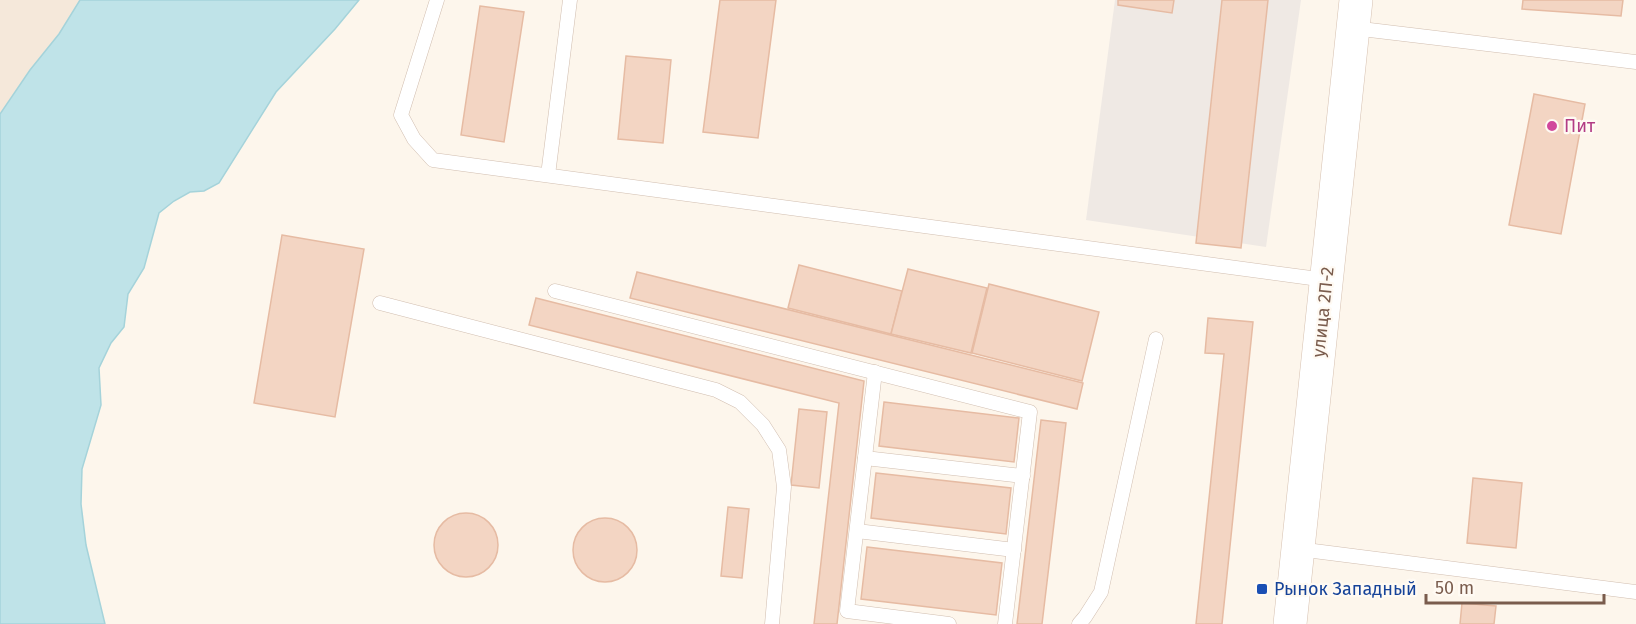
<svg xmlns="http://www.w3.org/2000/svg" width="1636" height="624" viewBox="0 0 1636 624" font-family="'Fira Sans',sans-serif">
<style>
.residential{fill:#f5e8da}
.industrial{fill:#efe9e4}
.water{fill:#bfe3e8;stroke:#a5d3da;stroke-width:1.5}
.building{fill:#f3d5c3;stroke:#e6bba3;stroke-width:1.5}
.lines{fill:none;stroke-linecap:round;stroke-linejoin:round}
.lane-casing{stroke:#d1beb0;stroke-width:15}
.secondary-casing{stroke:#d6c0b0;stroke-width:34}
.lane{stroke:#fff;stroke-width:14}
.secondary{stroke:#fff;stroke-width:33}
.hotel-dot{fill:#d1479c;stroke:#fffaf3;stroke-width:2}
.transit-dot{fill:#1a4fb4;stroke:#fffaf3;stroke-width:2}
.labels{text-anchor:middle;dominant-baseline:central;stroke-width:4.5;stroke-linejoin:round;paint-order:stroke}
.hotel-label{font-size:18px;fill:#b23c85;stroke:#fffaf3;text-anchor:start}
.street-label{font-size:18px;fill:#7a5c4d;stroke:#fffaf3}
.transit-label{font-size:18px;fill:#164399;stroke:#fffaf3;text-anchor:start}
</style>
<rect width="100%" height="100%" fill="#fdf6ec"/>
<polygon class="residential" points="0,0 80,0 59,34 30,70 0,114"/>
<polygon class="industrial" points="1115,0 1301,0 1266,247 1086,220"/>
<polygon class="water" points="80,0 359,0 335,29 276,92 219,183 204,191 190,192 174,201 159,213 144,268 128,294 124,327 111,343 99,368 101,405 82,469 81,504 86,545 105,624 0,624 0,114 30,70 59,34"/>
<g class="building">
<polygon points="720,0 776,0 758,138 703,132"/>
<polygon points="1118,0 1174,0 1172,13 1118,5"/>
<polygon points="1222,0 1268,0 1241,248 1196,243"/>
<polygon points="1523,0 1623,0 1621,16 1522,9"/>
<polygon points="480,6 524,12 504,142 461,135"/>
<polygon points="626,56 671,60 663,143 618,139"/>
<polygon points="1534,94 1585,104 1561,234 1509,225"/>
<polygon points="282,235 364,249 335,417 254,403"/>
<polygon points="799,265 902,291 891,334 788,308"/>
<polygon points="908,269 987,288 971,353 891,334"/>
<polygon points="637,272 1083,383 1077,409 630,298"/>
<polygon points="989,284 1099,312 1082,381 972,353"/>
<polygon points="536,298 864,381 837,624 814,624 839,403 529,325"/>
<polygon points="1208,318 1253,322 1222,624 1196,624 1224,354 1205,353"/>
<polygon points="884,402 1019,418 1014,462 879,446"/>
<polygon points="799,409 827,412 819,488 791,485"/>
<polygon points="1041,420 1066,423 1042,624 1017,624"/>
<polygon points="876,473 1011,488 1006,534 871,518"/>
<polygon points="1473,478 1522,483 1516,548 1467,543"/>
<polygon points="728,507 749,509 742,578 721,576"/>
<circle cx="466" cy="545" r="32"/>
<circle cx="605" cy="550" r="32"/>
<polygon points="867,547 1002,563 996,615 861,599"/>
<polygon points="1462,603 1496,606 1494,624 1460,624"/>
</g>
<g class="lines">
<g class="lane-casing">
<g id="lane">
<polyline points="437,0 401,115 414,139 433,160 1326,280"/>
<polyline points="1353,28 1636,62"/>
<polyline points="548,175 570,0"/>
<polyline points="555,291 1030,412 1005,624"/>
<polyline points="380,303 716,390 740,402 763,425 779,450 784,487 772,624"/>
<polyline points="875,372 847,611 949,624"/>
<polyline points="865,458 1023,476"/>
<polyline points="857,531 1014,550"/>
<polyline points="1298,549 1636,592"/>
<polyline points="1079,624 1085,617 1101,592 1156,339"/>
</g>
</g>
<g class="secondary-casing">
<polyline id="secondary" points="1290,624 1356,0"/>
</g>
<use href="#lane" class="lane"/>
<use href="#secondary" class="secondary"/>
</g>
<circle class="hotel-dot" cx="1552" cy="126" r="6"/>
<rect class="transit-dot" x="1256" y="583" width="12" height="12" rx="3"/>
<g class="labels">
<g class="hotel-label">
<text x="1564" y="126">Пит</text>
</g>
<g class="street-label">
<text transform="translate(1323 312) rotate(-84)">улица 2П-2</text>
</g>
<g class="transit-label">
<text x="1274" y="589">Рынок Западный</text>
</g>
</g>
<path d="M1426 594v9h178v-9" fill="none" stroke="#7a5c4d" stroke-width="3"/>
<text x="1435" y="594" font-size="18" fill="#7a5c4d" stroke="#fffaf3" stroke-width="4.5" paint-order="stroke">50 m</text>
</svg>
